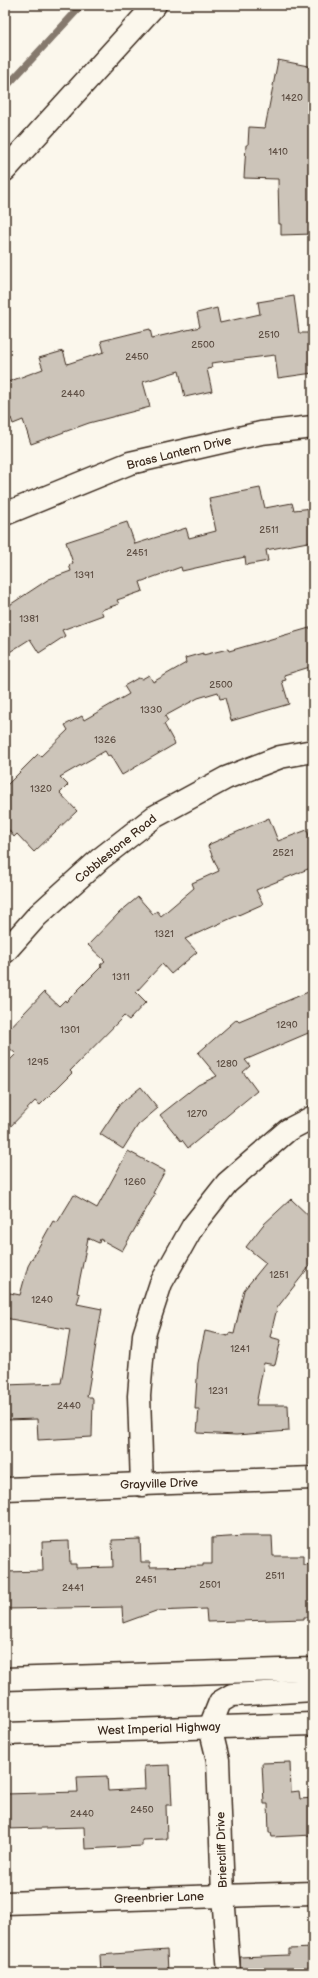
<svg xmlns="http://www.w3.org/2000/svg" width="318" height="1978" viewBox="0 0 318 1978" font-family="'Balsamiq Sans',sans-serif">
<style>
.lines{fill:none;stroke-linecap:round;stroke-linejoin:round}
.stream{stroke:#85796d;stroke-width:7}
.building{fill:#ccc4b9;stroke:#3b2a1e}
.minor-casing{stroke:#3b2a1e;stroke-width:25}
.major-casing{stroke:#3b2a1e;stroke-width:25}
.minor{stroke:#fbf7ec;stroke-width:22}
.major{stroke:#fbf7ec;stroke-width:22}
.labels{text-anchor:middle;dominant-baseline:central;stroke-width:3;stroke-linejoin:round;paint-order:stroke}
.number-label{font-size:10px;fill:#5f5045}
.street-label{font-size:12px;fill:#3b2a1e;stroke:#fbf7ec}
</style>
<rect width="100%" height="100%" fill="#fbf7ec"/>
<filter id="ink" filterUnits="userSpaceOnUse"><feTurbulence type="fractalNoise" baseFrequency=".025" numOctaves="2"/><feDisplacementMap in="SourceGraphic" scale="8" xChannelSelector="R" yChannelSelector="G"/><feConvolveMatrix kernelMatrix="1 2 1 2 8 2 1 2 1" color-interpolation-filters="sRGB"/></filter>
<g filter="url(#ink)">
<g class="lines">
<polyline class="stream" points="5,88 82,5"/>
</g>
<g class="building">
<polygon points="278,60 313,67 313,234 281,235 281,224 279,224 278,179 244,178 246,145 248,145 249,127 265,128"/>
<polygon points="294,296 299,333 313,333 313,373 278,378 275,355 211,363 212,368 207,369 212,391 185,397 179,371 143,382 150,407 89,423 31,444 23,420 13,424 11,418 5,420 5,383 43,369 39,358 63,351 67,364 104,352 101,341 150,329 152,338 200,327 197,313 217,308 220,323 260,314 258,302"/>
<polygon points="260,488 265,508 292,503 294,510 313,508 313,541 266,550 268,561 246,565 245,557 182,571 181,567 140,582 143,591 117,600 119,604 101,610 103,615 62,630 65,636 39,653 30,639 5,655 5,608 49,579 71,571 69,565 73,563 66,542 127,522 135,544 186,528 189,538 216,531 209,498"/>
<polygon points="313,627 313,666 284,675 286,680 282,681 289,704 231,721 225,698 220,699 218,692 198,698 165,716 168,721 164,724 175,744 122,775 110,755 108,756 105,751 60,777 68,785 60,793 77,811 34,852 17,834 14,837 5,825 5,787 38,754 41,756 68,730 65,725 82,716 84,720 129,694 124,686 138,678 142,679 149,675 153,682 186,663 185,658 203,653 203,655 228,649 229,651"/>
<polygon points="269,818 278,841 307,830 313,847 313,867 256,890 263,904 185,939 197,952 171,974 162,964 136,992 146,1002 129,1020 124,1016 70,1071 72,1073 40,1105 35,1101 5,1132 5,1065 16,1054 5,1044 5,1033 44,992 59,1006 65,1000 66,1002 102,966 100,965 105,961 88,945 120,912 138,897 153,914 157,911 161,916 194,888 192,883 219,871 208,846 210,844"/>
<polygon points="313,990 313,1031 245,1060 250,1066 243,1072 257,1091 188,1148 182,1140 181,1141 160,1115 198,1085 217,1076 198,1053 237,1019 239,1021"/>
<polygon points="141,1087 158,1108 138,1125 123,1149 100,1134 120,1104"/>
<polygon points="128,1151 165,1171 153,1193 155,1194 122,1251 100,1239 99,1243 88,1238 77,1293 80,1294 77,1304 102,1309 87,1397 92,1397 93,1399 92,1437 38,1440 37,1419 5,1420 5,1385 61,1383 70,1330 5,1318 5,1292 20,1295 28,1266 53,1221 57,1223 74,1195 97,1208"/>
<polygon points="291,1199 313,1220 313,1262 277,1308 270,1337 281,1340 275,1365 264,1363 256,1405 288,1405 289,1431 236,1435 197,1433 199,1409 195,1409 198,1363 205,1331 228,1336 229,1333 234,1334 244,1290 266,1263 246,1247 263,1225"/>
<polygon points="244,1536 272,1536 273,1556 303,1556 303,1565 313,1564 313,1617 304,1617 304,1619 207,1622 206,1609 156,1611 123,1623 122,1607 5,1609 5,1572 43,1571 42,1542 69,1541 70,1564 76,1564 76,1568 113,1567 112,1540 140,1539 141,1562 150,1562 150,1567 203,1566 203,1564 212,1564 212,1538"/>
<polygon points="290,1762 291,1792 299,1791 300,1799 313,1798 313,1835 272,1837 271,1833 269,1833 268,1804 264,1804 262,1763"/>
<polygon points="170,1765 172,1805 166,1805 167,1839 142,1840 142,1846 85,1849 84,1827 5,1829 5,1794 78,1792 77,1777 107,1776 108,1791 145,1789 144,1766"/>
<polygon points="313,1948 313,1973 241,1973 240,1957 289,1955 289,1949"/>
<polygon points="167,1950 168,1973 101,1973 100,1955"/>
</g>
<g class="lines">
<g class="minor-casing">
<g id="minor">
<polyline points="5,170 155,5"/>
<polyline points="5,514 130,463 261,433 313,427"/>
<polyline points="5,952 37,916 100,859 154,817 226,778 280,757 313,751"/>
<polyline points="142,1485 139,1396 144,1335 161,1283 193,1226 227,1183 288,1130 313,1117"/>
<polyline points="5,1489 313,1478"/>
<polyline points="210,1727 218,1760 223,1895 229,1973"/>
<polyline points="5,1903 313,1893"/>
</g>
</g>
<g class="major-casing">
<g id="major">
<polyline points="5,1679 313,1669"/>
<polyline points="210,1727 220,1702 232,1695 313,1690"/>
<polyline points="5,1734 313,1724"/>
</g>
</g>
<use href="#minor" class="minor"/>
<use href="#major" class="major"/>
</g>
</g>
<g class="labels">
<g class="number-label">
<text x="292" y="98">1420</text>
<text x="278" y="152">1410</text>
<text x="269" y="335">2510</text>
<text x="203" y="345">2500</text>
<text x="137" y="357">2450</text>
<text x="73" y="394">2440</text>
<text x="269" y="530">2511</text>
<text x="137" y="553">2451</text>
<text x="84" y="575">1391</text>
<text x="29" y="619">1381</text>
<text x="221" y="685">2500</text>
<text x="151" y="710">1330</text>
<text x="105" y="740">1326</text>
<text x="41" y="789">1320</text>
<text x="283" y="853">2521</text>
<text x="164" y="934">1321</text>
<text x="121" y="977">1311</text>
<text x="287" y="1025">1290</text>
<text x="70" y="1030">1301</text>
<text x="38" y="1062">1295</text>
<text x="227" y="1064">1280</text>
<text x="197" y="1114">1270</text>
<text x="135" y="1182">1260</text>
<text x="279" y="1275">1251</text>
<text x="42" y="1300">1240</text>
<text x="240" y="1349">1241</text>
<text x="218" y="1391">1231</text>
<text x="69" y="1406">2440</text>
<text x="275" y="1576">2511</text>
<text x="146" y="1580">2451</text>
<text x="210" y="1585">2501</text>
<text x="73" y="1588">2441</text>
<text x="142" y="1810">2450</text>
<text x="82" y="1814">2440</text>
</g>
<g class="street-label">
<text transform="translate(179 453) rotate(-14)">Brass Lantern Drive</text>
<text transform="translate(116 849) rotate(-39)">Cobblestone Road</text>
<text transform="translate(159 1484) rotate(-2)">Grayville Drive</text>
<text transform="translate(159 1729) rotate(-2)">West Imperial Highway</text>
<text transform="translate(222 1850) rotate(-92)">Briercliff Drive</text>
<text transform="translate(159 1898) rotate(-2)">Greenbrier Lane</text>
</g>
</g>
<rect width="318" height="1978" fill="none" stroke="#fbf7ec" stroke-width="20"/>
<rect x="10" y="10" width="298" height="1958" fill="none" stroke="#3b2a1e" stroke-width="1.5" filter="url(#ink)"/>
</svg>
